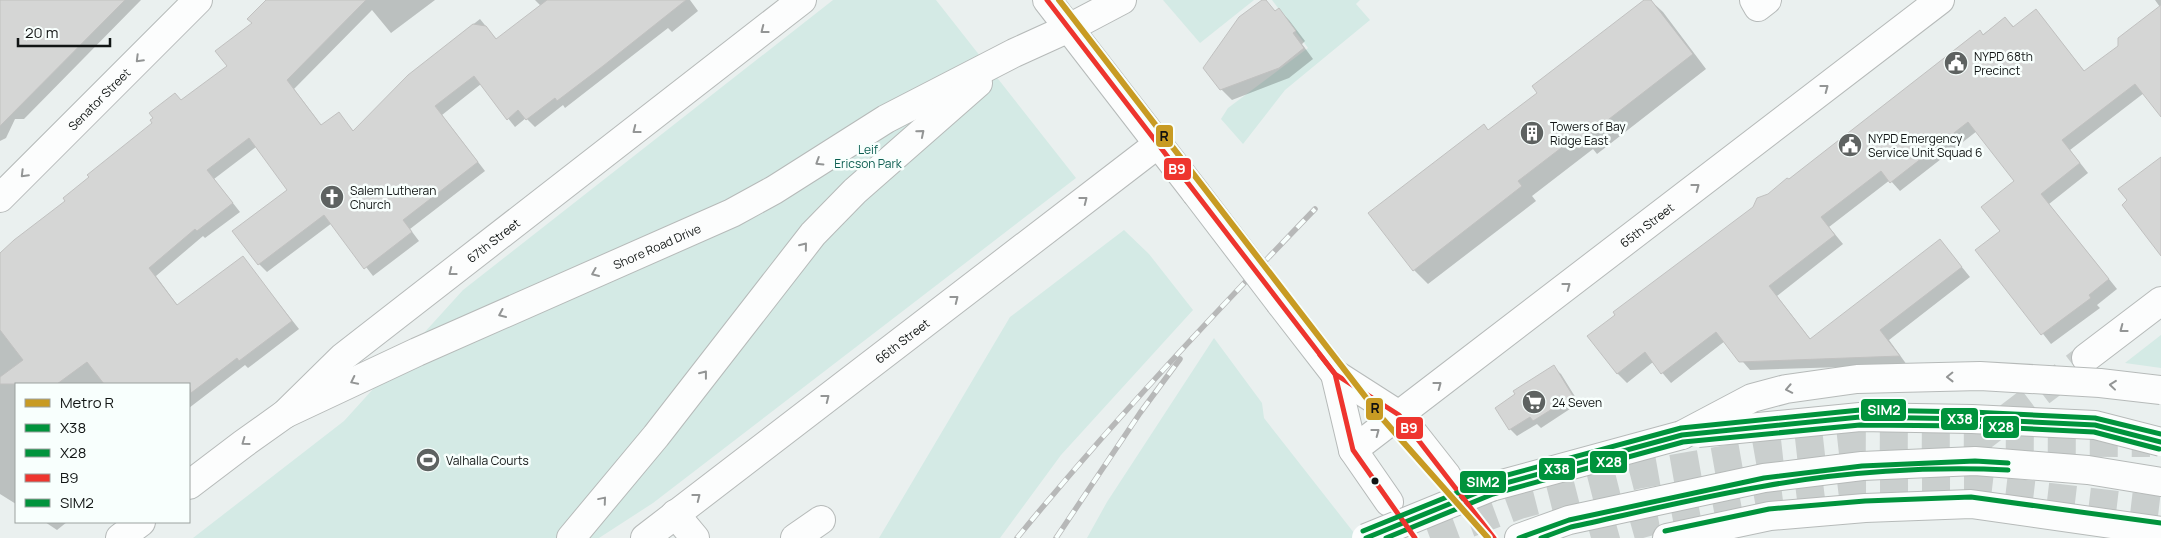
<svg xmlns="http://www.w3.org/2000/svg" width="2161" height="538" viewBox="0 0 2161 538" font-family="Manrope,sans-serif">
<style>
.green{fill:#d4eae5}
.shadow{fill:#0003}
.building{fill:#d5d6d5;stroke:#c1c1c0}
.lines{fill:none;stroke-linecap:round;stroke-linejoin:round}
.minor-tunnel{stroke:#cacfce;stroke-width:28;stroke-dasharray:28 14;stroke-linecap:butt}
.major-tunnel{stroke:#cacfce;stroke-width:28;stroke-dasharray:28 14;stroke-linecap:butt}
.minor-casing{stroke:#b6bab9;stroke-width:30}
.major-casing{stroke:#b6bab9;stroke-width:30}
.highway-casing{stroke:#b6bab9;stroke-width:30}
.minor{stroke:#fcfdfd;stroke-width:28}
.major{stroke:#fcfdfd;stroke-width:28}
.highway{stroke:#fcfdfd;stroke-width:28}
.rail-casing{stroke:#b7b8b8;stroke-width:5.5}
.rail{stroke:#f8fffd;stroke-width:4;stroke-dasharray:11;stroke-linecap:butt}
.major-bridge-casing{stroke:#b6bab9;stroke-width:30;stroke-linecap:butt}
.highway-bridge-casing{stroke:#b6bab9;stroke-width:30;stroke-linecap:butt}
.major-bridge{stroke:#fcfdfd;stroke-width:28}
.highway-bridge{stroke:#fcfdfd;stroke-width:28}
.bus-1-casing{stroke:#f8fffd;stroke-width:9}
.bus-2-casing{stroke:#f8fffd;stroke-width:9}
.bus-3-casing{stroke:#f8fffd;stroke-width:9}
.bus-4-casing{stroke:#f8fffd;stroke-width:9}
.bus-1{stroke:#00933c;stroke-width:5}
.bus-2{stroke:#00933c;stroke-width:5}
.bus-3{stroke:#ee352e;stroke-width:5}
.bus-4{stroke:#00933c;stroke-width:5}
.metro-1-casing{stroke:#f8fffd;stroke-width:10}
.metro-1{stroke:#c89b23;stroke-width:6}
.oneway{stroke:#939595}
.bus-dot{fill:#121615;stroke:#f8fffd;stroke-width:2}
.labels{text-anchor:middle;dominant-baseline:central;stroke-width:5;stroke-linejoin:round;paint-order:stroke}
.poi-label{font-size:12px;fill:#121615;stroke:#f8fffd;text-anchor:start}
.street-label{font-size:12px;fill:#121615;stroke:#f8fffd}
.park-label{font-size:12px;fill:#0c5e51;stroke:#f8fffd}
.line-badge{stroke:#f8fffd;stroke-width:2}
.badge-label{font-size:14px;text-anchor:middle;font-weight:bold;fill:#fff}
.pale-badge-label{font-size:14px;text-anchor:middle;font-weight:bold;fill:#111}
</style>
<rect width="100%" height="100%" fill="#eaf0ef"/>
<g class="green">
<polygon points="833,0 936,0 1076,178 653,503 599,538 193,538 344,421 463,290"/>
<polygon points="1163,0 1254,0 1200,43"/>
<polygon points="1272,0 1360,0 1356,4 1370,20 1285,90 1243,144 1221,119 1228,108 1308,48"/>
<polygon points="1124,230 1149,254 1193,310 1061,455 1000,538 879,538 1010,317"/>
<polygon points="2161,335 2161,368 2125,363"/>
<polygon points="1214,338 1262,403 1264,418 1358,538 1087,538 1107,502"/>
</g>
<g class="shadow">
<polygon points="0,0 141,0 24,119 15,119 6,138 0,141"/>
<polygon points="268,0 435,0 391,33 372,10 294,89 322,126 338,113 354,132 408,76 480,19 497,40 541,6 535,0 690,0 698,11 672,32 668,28 565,108 563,105 535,127 526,118 515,127 481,84 442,115 485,171 410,229 419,241 373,276 332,223 267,272 259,264 234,231 289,190 256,147 214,179 240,212 205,238 203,236 156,276 178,306 243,258 299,329 248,368 245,365 189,408 189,384 16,384 16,504 0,494 0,255 67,201 182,101 228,66"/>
<polygon points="1264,0 1276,12 1279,10 1289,20 1305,41 1302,44 1313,59 1289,78 1232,100 1221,89"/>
<polygon points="1646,0 1650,0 1663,12 1706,69 1597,154 1593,149 1532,196 1536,201 1428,284 1414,270 1484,125 1489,131 1538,93"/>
<polygon points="2155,0 2161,0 2161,115 2144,93 2070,150 2088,173 2049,204 2117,289 2097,305 2100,308 2051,344 1977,250 2002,231 2016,181 1977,131 1900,191 1890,180 1829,227 1843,244 1777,296 1811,340 1940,240 1970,277 1889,340 1907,365 1750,370 1725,341 1671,383 1653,362 1627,383 1617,373 1754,207 1768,195 2005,18 2014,27 2036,10 2085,72 2119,46 2160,7"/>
<polygon points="1553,367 1561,374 1579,403 1541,428 1537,424 1517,436 1510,429 1517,395"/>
<polygon points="45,522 67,522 57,530"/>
</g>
<g class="building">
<polygon points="0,0 125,0 0,126"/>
<polygon points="266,0 366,0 287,80 321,125 339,112 353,131 408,75 473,24 486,26 496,39 547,0 686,0 603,66 557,101 555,98 526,120 518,110 507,120 474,76 435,106 478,162 403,220 412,232 364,269 324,215 258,265 232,231 287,190 249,138 207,170 233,203 197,231 195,229 149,268 177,305 243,256 292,321 239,361 237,358 191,393 189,384 104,384 87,362 57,384 0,384 0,377 23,360 0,330 0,253 14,240 65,201 63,198 89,177 87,175 152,123 150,120 153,118 149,113 175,93 181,100 227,66 215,51 252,23 247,19"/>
<polygon points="1262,0 1266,0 1275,11 1279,8 1296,31 1293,33 1304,48 1279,68 1220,90 1203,68 1239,17"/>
<polygon points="1644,0 1651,0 1693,54 1582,140 1578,135 1518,181 1522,186 1413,271 1368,213 1484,124 1488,130 1537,93 1532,86"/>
<polygon points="2161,5 2161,117 2135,84 2062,140 2080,163 2041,194 2109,279 2089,295 2091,298 2041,335 1975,250 2000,231 1981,207 2014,181 1968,122 1890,183 1881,171 1821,217 1835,235 1769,286 1810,339 1940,239 1962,267 1880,330 1900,356 1739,362 1716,332 1661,374 1645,352 1617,374 1587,336 1615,315 1613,312 1753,207 1757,198 1768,194 1787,178 1789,179 1980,30 1983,35 2005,17 2013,27 2036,9 2084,71 2118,46 2118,38"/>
<polygon points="2161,157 2161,256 2122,205 2127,200 2118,189"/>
<polygon points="1554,365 1573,396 1533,421 1530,417 1509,430 1495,408 1515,394 1513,391"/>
</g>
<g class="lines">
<polyline class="minor-tunnel" points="1974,443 2086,358"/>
<g class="major-tunnel">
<polyline points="1430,538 1519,505 1637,475 1762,453 1861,442 2150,443"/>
<polyline points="1591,538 1652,521 1767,500 1863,488 1974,488 2161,510"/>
</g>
<g class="minor-casing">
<g id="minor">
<polyline points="1754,0 1758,7 1767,0"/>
<path id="s1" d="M0,198L198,0"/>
<polyline points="2086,358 2161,301"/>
<path id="s2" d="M285,414L417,352L732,213L774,190L886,119L1014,53L1069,28"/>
<path id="s3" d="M1353,450L1940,0"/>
<path id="s4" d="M189,485L243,444L285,414L343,357L802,0"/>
<polyline points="675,514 695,538"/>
<polyline points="120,538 141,522"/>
<polyline points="571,538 656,436 813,234 855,191 978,83"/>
<path id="s5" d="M645,538L1158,144"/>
<polyline points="795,538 821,520"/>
</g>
</g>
<g class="major-casing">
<g id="major">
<polyline points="1047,0 1196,193"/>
<polyline points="1069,28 1122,0"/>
<polyline points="1280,303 1335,374 1399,415 1447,476"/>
<polyline points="1335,374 1353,450 1389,502"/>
</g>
</g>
<g class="highway-casing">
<g id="highway">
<polyline points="1491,487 1682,435"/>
<polyline points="1519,538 1569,520 1764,478 1862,466 1975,461 2088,470 2161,482"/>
<polyline points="1667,538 1770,516 1865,508 1971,504 2161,531"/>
</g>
</g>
<use href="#minor" class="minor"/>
<use href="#major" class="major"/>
<use href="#highway" class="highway"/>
<g class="rail-casing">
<g id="rail">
<path d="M1017,538C1111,423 1212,316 1315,209"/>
<polyline points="1056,538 1140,413 1180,359"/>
</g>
</g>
<use href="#rail" class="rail"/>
<g class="major-bridge-casing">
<polyline id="major-bridge" points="1196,193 1280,303"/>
</g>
<g class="highway-bridge-casing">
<g id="highway-bridge">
<polyline points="1698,433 1860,417 1972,419 2095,425 2161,442"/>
<polyline points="1682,435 1752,398 1786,389 1857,379 1980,376 2100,383 2161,390"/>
<polyline points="1366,538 1491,487"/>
</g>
</g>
<use href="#major-bridge" class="major-bridge"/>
<use href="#highway-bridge" class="highway-bridge"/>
<g class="bus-1-casing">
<g id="bus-1">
<polyline points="1366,538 1491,487 1682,435 1860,417 1972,419 2095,425 2161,442"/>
<polyline points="1519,538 1569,520 1764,478 1862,466 1975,461 2008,463"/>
</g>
</g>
<g class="bus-2-casing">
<g id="bus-2">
<polyline points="1386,538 1493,494 1683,442 1860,425 1972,426 2094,432 2159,449"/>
<path d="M1541,538L1571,527C1635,513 1700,497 1765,486C1841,472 1930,466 2008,470"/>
</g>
</g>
<g class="bus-3-casing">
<g id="bus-3">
<polyline points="1047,0 1335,374 1399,415 1494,538"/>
<polyline points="1320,355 1335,374 1353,450 1415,538"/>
</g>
</g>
<g class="bus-4-casing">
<g id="bus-4">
<polyline points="1363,531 1489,480 1681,428 1860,410 1972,412 2095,418 2161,434"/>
<polyline points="1665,531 1769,509 1865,501 1971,497 2161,523"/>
</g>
</g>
<use href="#bus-1" class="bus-1"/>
<use href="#bus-2" class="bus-2"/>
<use href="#bus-3" class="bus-3"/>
<use href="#bus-4" class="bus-4"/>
<g class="metro-1-casing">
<polyline id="metro-1" points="1059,0 1381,417 1488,538"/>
</g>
<use href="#metro-1" class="metro-1"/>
</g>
<defs><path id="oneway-chevron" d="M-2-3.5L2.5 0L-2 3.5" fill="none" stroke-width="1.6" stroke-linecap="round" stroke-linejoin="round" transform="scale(1.25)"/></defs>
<g class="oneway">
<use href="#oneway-chevron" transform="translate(764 30) rotate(142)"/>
<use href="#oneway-chevron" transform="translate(139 59) rotate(135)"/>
<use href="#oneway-chevron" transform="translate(1825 88) rotate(-37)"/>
<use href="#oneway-chevron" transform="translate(636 130) rotate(142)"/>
<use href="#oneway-chevron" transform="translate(921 133) rotate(-40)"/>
<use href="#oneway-chevron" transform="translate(819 162) rotate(148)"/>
<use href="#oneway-chevron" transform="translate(24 174) rotate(135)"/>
<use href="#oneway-chevron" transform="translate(1696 187) rotate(-37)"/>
<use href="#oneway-chevron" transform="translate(1084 200) rotate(-38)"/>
<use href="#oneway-chevron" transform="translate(804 246) rotate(-51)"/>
<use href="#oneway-chevron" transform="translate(452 272) rotate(142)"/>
<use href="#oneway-chevron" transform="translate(595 273) rotate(157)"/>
<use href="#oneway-chevron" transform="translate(1567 286) rotate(-37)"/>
<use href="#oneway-chevron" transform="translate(955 299) rotate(-38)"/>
<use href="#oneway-chevron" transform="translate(502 314) rotate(156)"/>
<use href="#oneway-chevron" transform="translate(2123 329) rotate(143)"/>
<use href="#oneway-chevron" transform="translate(704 374) rotate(-52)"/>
<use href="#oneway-chevron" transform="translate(1950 377) rotate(179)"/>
<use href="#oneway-chevron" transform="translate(354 381) rotate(154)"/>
<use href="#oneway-chevron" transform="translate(1438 385) rotate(-37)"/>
<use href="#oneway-chevron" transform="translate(2113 385) rotate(-174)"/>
<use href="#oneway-chevron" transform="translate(1789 389) rotate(169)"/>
<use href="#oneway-chevron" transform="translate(826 398) rotate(-38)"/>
<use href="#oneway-chevron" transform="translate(1376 432) rotate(-37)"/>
<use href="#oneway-chevron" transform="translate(245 442) rotate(144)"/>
<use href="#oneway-chevron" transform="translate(697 497) rotate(-38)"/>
<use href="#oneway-chevron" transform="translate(603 500) rotate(-50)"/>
</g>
<defs>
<g id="civic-disc" transform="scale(1.25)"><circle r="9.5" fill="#5e6261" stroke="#f8fffd"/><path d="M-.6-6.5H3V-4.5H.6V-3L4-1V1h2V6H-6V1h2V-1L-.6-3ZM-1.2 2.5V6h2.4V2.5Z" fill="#fff"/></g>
<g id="building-disc" transform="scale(1.25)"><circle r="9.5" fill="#5e6261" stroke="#f8fffd"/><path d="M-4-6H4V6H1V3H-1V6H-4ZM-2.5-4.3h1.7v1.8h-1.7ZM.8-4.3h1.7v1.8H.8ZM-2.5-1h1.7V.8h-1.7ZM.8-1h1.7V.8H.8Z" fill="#fff"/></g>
<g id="church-disc" transform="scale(1.25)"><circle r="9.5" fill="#5e6261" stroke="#f8fffd"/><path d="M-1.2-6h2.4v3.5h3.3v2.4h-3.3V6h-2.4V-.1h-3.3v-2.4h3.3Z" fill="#fff"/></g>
<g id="supermarket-disc" transform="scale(1.25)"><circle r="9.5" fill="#5e6261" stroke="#f8fffd"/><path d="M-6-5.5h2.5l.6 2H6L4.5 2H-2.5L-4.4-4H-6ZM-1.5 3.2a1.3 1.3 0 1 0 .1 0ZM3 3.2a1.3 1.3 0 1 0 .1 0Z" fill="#fff"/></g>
<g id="stadium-disc" transform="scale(1.25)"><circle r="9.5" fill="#5e6261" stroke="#f8fffd"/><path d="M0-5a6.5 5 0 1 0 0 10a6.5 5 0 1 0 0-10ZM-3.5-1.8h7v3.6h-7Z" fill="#fff"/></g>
</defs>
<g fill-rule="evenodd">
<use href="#civic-disc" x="1956" y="63"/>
<use href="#building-disc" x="1532" y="133"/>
<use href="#civic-disc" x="1850" y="145"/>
<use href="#church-disc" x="332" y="197"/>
<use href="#supermarket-disc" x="1534" y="402"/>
<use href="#stadium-disc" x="428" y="460"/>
</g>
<circle class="bus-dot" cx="1375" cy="481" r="4.5"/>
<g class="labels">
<g class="poi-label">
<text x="1974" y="56">NYPD 68th<tspan x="1974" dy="14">Precinct</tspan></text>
<text x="1550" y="126">Towers of Bay<tspan x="1550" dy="14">Ridge East</tspan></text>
<text x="1868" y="138">NYPD Emergency<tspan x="1868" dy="14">Service Unit Squad 6</tspan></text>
<text x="350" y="190">Salem Lutheran<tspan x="350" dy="14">Church</tspan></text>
<text x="1552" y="402">24 Seven</text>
<text x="446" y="460">Valhalla Courts</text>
</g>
<g class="street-label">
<text stroke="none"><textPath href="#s1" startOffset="140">Senator Street</textPath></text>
<text stroke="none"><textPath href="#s3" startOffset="370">65th Street</textPath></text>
<text stroke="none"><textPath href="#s4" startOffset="391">67th Street</textPath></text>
<text stroke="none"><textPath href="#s2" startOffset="408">Shore Road Drive</textPath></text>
<text stroke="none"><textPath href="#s5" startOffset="324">66th Street</textPath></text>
</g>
<g class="park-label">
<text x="868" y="149">Leif<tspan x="868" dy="14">Ericson Park</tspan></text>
</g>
</g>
<g class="line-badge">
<rect x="1155" y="124" width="19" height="24" rx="5" fill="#c89b23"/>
<rect x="1163" y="157" width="29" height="24" rx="5" fill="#ee352e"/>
<rect x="1365" y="397" width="19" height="24" rx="5" fill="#c89b23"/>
<rect x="1860" y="398" width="47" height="24" rx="5" fill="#00933c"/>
<rect x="1940" y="407" width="39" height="24" rx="5" fill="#00933c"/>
<rect x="1982" y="415" width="38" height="24" rx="5" fill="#00933c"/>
<rect x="1395" y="416" width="29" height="24" rx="5" fill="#ee352e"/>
<rect x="1589" y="450" width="39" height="24" rx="5" fill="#00933c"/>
<rect x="1538" y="457" width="38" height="24" rx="5" fill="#00933c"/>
<rect x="1459" y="470" width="48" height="24" rx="5" fill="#00933c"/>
</g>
<g class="badge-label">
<text x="1177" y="174">B9</text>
<text x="1884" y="415">SIM2</text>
<text x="1960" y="424">X38</text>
<text x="2001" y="432">X28</text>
<text x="1409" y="433">B9</text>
<text x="1609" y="467">X28</text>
<text x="1557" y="474">X38</text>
<text x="1483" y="487">SIM2</text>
</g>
<g class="pale-badge-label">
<text x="1164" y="141">R</text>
<text x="1375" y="413">R</text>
</g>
<rect x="15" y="383" width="175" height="140" fill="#f8fffd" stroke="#9ca2a0"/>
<rect x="25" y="399" width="25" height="8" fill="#c89b23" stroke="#9ca2a0"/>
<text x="60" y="408" font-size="15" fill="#121615">Metro R</text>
<rect x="25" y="424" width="25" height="8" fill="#00933c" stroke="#9ca2a0"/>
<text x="60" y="433" font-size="15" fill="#121615">X38</text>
<rect x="25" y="449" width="25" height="8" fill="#00933c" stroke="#9ca2a0"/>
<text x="60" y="458" font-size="15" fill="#121615">X28</text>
<rect x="25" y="474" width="25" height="8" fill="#ee352e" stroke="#9ca2a0"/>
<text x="60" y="483" font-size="15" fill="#121615">B9</text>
<rect x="25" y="499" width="25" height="8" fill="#00933c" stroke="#9ca2a0"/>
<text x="60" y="508" font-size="15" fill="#121615">SIM2</text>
<path d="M18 38v8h92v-8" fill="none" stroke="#121615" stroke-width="2.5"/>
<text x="25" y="38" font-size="15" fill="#121615" stroke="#f8fffd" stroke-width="4" paint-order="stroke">20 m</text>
</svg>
